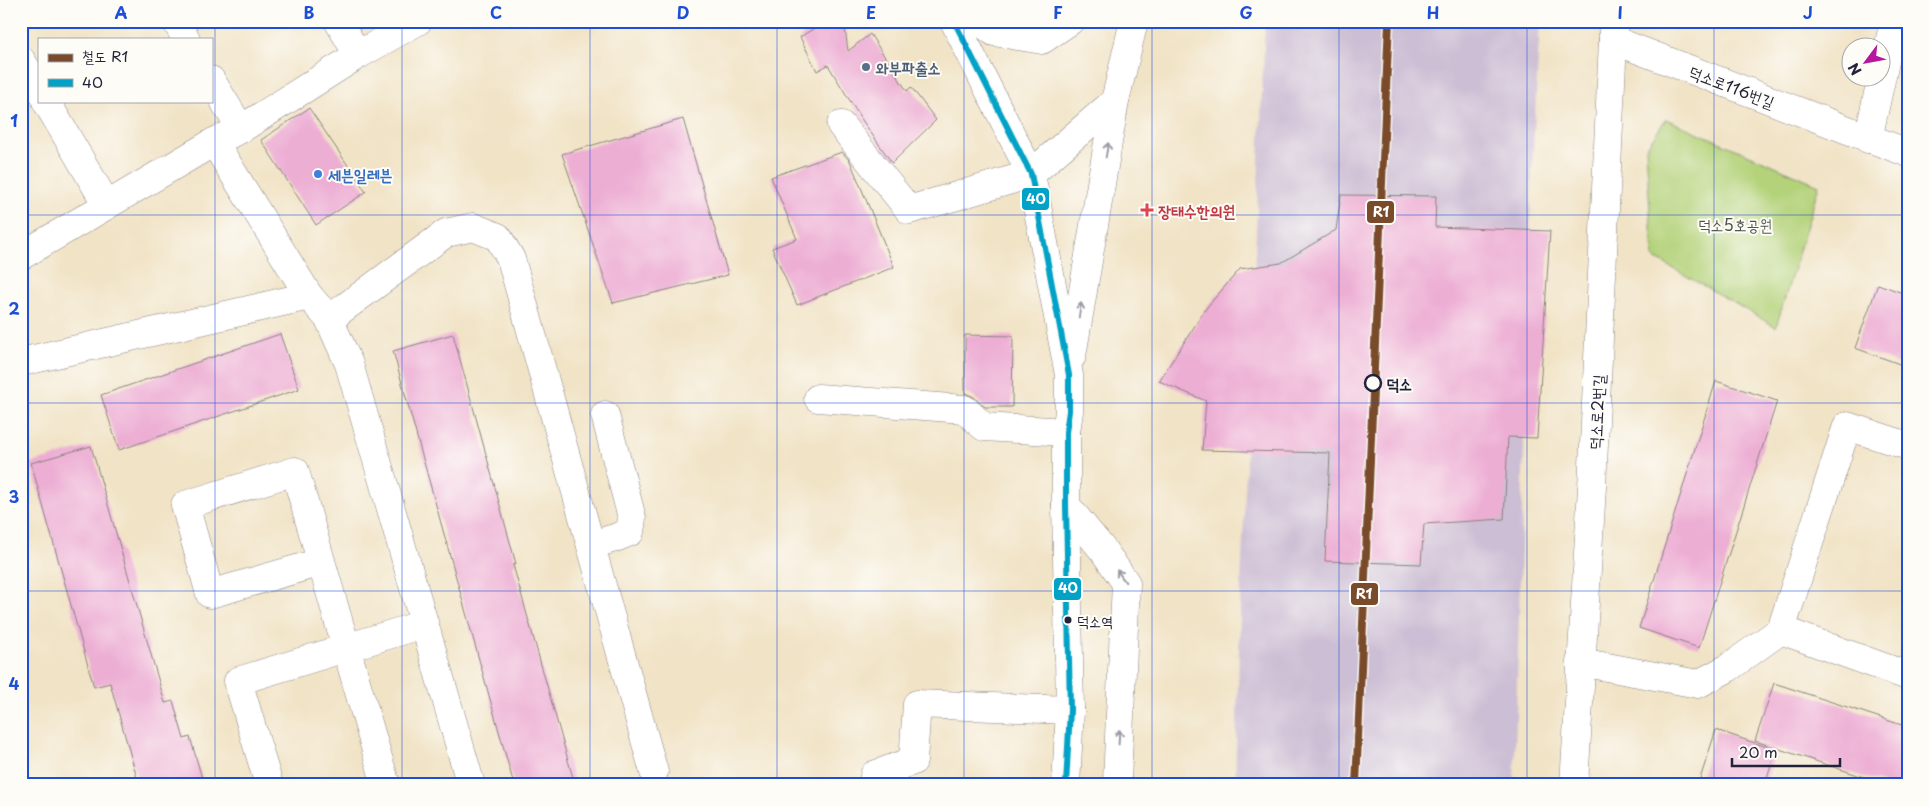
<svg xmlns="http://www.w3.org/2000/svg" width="1929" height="806" viewBox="0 0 1929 806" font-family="'Playpen Sans','Poor Story',sans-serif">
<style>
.industrial{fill:#ccbed4}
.green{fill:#b4d279;stroke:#6b7a5a}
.building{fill:#edaed4}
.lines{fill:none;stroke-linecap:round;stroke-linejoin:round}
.minor-casing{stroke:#8a8280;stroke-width:29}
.minor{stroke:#fff;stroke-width:28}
.bus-1-casing{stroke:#fdfcf7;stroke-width:10}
.bus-1{stroke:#02a2c7;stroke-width:6}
.rail-1-casing{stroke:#fdfcf7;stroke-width:11}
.rail-1{stroke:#7a4b2a;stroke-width:8}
.oneway{stroke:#9c9ca7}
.grid{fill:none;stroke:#1d4ed8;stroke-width:1;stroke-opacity:0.55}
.service-dot{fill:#5c6f8a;stroke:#fdfcf7;stroke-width:2}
.shop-dot{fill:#3f7fe0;stroke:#fdfcf7;stroke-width:2}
.health-dot{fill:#e0444e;stroke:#fdfcf7;stroke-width:2}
.stop-dot{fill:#fdfcf7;stroke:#22223b;stroke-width:2.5}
.bus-dot{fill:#22223b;stroke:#fdfcf7;stroke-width:2}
.labels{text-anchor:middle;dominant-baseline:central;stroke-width:4;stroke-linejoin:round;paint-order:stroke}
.bus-label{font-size:15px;fill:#22223b;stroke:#fdfcf7;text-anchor:start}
.service-label{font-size:16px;font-weight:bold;fill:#4e5e75;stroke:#fdfcf7;text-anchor:start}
.street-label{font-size:16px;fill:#22223b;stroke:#fdfcf7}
.shop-label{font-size:16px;font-weight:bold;fill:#366cbe;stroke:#fdfcf7;text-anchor:start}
.health-label{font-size:16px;font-weight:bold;fill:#be3a42;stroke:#fdfcf7;text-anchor:start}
.park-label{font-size:16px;fill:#4e574e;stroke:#fdfcf7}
.stop-label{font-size:16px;font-weight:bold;fill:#22223b;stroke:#fdfcf7;text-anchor:start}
.line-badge{stroke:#fdfcf7;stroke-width:2}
.badge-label{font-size:14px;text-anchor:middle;font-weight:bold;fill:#fff}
.neatline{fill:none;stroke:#1d4ed8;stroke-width:2}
.grid-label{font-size:16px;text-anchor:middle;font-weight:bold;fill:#1d4ed8}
</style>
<rect width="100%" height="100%" fill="#fdfcf7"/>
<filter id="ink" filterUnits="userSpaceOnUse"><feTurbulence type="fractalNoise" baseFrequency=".02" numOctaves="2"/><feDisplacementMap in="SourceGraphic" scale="10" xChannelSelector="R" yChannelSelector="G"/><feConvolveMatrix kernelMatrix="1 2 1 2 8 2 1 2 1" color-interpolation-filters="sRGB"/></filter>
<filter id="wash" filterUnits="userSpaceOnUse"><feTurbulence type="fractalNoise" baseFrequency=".0096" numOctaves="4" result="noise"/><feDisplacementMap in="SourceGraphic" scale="20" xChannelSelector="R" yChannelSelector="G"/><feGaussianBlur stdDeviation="1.12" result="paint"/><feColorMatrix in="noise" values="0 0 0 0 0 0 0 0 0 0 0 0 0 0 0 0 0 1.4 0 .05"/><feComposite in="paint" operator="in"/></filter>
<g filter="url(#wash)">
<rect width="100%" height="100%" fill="#f1e3c6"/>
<polygon class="industrial" points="1265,21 1540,21 1532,170 1514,785 1235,785 1241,585"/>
<polygon class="green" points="1666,119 1819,185 1776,327 1653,257 1646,148"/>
<g id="blocks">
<g class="building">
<polygon points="826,21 844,21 848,51 870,34 907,91 911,87 936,120 892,163 860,117 828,65 817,71 800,37"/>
<polygon points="309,108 366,192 316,225 261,140"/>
<polygon points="683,119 728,275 613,303 562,154"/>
<polygon points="842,152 850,161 894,267 797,305 772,248 797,239 771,177"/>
<polygon points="1341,195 1436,196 1435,227 1550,231 1537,438 1508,437 1504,519 1424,524 1421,564 1325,561 1330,453 1202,450 1206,401 1159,381 1207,307 1240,269 1281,263 1336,230"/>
<polygon points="1878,284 1908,295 1908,367 1855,348"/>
<polygon points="280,334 299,389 119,450 101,395"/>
<polygon points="453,334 516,564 513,565 575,785 514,785 393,351"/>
<polygon points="965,335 1013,336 1012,407 985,407 974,397 965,393"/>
<polygon points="1716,381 1777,401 1699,648 1639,628"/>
<polygon points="91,446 165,703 173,701 184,739 190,737 204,785 139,785 110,683 94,687 31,463"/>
<polygon points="1774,683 1908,727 1908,785 1888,785 1755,741"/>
<polygon points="1716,730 1776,750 1765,785 1698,785"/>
</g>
</g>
</g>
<g filter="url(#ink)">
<use href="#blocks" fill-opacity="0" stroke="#8a8280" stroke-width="1"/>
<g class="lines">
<g class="minor-casing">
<g id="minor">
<polyline points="176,21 186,39"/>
<polyline points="338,21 358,55"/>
<polyline points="954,21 1031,174 1069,375 1069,411 1066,432 1066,505 1070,710 1066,785"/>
<polyline points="979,21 994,32 1042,40 1070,21"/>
<polyline points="1613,23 1613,40 1908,153"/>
<polyline points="21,60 39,89"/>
<polyline points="211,80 241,129"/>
<polyline points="46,101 107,205"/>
<polyline points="841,125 909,210 1031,174 1115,101 1134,21"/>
<polyline points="1868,139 1894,21"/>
<polyline points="214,142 309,296 329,319 349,364 471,785"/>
<polyline points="21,256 214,142 241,129 358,55 418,21"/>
<polyline points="329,319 446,233 473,227 498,237 511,259 654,772"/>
<polyline points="1072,356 1115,101"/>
<polyline points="21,362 309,296"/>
<polyline points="818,398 964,409 984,427 1066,432"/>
<polyline points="1908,446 1847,426 1781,630 1908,676"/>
<polyline points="1066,505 1103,550 1126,583 1117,781 1115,785"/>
<polyline points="591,545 615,538 630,532 632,518 605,415"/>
<polyline points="321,562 210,594 185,505 295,471 386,785"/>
<polyline points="1580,662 1698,684 1728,668 1781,630"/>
<polyline points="269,785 238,681 424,624"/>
<polyline points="874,785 874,775 913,761 917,704 1070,710"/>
<polyline points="1574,785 1592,487 1613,40"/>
</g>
</g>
<use href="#minor" class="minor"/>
<g class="bus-1-casing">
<polyline id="bus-1" points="954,21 1031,174 1069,375 1069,411 1066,432 1066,505 1070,710 1066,785"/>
</g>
<use href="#bus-1" class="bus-1"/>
<g class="rail-1-casing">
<polyline id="rail-1" points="1356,785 1389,21"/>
</g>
<use href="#rail-1" class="rail-1"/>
</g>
<defs><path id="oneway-shaft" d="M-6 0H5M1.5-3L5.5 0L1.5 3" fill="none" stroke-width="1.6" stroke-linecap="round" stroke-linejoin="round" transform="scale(1.25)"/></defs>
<g class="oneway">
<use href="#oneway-shaft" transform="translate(1107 150) rotate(-80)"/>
<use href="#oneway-shaft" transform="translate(1080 310) rotate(-81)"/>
<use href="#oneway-shaft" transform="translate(1121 576) rotate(-125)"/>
<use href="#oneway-shaft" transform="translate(1119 737) rotate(-87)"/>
</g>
</g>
<path class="grid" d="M215,21V785M402,21V785M590,21V785M777,21V785M964,21V785M1152,21V785M1339,21V785M1527,21V785M1714,21V785M21,215H1908M21,403H1908M21,591H1908"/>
<circle class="service-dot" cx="866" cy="67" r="5"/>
<circle class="shop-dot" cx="318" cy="174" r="5"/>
<path class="health-dot" d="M1144.5 202.5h5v5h5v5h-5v5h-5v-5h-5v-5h5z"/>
<circle class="stop-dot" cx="1373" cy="383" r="8"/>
<circle class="bus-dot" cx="1068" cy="620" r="4.5"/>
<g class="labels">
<g class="bus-label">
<text x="1077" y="620">덕소역</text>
</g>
<g class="service-label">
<text x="876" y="67">와부파출소</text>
</g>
<g class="street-label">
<text transform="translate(1732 86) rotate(21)">덕소로116번길</text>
<text transform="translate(1596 412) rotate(-87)">덕소로2번길</text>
</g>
<g class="shop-label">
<text x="328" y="174">세븐일레븐</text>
</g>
<g class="health-label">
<text x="1158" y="210">장태수한의원</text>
</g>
<g class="park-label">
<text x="1735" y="224">덕소5호공원</text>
</g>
<g class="stop-label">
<text x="1386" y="383">덕소</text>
</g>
</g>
<g class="line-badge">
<rect x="1021" y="187" width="29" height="24" rx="5" fill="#02a2c7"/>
<rect x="1366" y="200" width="29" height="24" rx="5" fill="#7a4b2a"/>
<rect x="1053" y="577" width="29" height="24" rx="5" fill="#02a2c7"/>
<rect x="1350" y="582" width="29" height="24" rx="5" fill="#7a4b2a"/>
</g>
<g class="badge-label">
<text x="1036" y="204">40</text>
<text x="1381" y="217">R1</text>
<text x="1068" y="593">40</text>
<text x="1364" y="599">R1</text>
</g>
<rect width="1929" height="806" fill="none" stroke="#fdfcf7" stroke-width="55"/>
<rect x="38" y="38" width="175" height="65" fill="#fdfcf7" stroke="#a5a5ac"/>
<rect x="48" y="54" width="25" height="8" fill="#7a4b2a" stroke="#a5a5ac"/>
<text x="82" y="62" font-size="15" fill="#22223b">철도 R1</text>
<rect x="48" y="79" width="25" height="8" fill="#02a2c7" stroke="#a5a5ac"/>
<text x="82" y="88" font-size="15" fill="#22223b">40</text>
<g transform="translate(1866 62) rotate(238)"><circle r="24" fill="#fdfcf7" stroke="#a5a5ac"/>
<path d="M0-4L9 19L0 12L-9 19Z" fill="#b5179e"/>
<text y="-8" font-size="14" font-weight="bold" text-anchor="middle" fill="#22223b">N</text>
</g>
<path d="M1732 758v8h108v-8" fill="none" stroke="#22223b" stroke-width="2.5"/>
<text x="1739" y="758" font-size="15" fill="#22223b" stroke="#fdfcf7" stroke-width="4" paint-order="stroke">20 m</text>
<rect x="28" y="28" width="1874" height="750" class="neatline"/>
<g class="grid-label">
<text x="121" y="19">A</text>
<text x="309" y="19">B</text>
<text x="496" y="19">C</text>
<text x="683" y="19">D</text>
<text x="871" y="19">E</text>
<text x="1058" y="19">F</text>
<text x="1246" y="19">G</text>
<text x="1433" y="19">H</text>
<text x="1620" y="19">I</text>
<text x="1808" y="19">J</text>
<text x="14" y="127">1</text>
<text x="14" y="315">2</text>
<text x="14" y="503">3</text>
<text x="14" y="690">4</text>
</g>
</svg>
